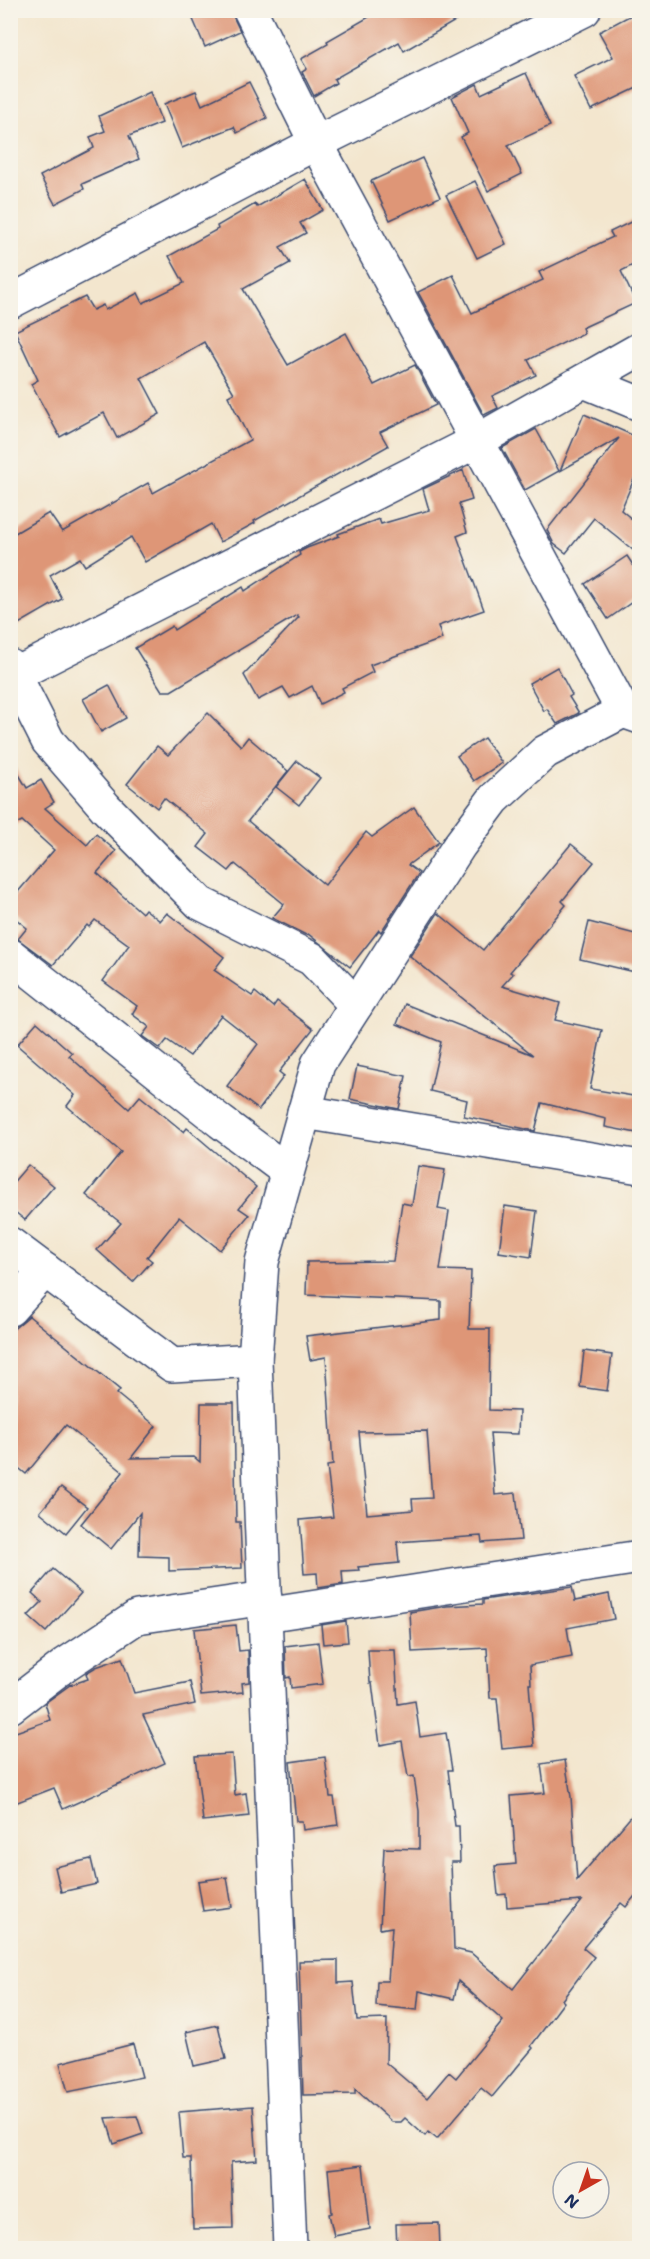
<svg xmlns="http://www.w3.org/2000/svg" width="650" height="2259" viewBox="0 0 650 2259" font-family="'Shantell Sans',sans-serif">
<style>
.building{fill:#de9677;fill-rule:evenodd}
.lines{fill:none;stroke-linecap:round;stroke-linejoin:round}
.minor-casing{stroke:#3b4a6f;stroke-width:36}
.minor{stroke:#fff;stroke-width:33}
</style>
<rect width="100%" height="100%" fill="#f7f3e8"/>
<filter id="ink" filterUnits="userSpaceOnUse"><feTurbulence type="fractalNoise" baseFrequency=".0167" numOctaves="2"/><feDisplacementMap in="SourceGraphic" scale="12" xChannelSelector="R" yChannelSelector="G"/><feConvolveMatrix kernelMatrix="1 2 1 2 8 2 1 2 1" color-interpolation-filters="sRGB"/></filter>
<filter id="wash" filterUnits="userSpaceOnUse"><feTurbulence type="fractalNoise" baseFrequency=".008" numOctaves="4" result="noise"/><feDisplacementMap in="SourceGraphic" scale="24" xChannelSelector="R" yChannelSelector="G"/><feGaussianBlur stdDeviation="1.35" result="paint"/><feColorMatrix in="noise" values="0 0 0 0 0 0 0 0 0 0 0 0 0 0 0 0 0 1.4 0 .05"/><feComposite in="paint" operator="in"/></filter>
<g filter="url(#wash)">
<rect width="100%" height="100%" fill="#f3e6ce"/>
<g id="blocks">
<g class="building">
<polygon points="189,10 230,10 240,31 205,47"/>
<polygon points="381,10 474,10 404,51 399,42 334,79 336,83 314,96 302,72 307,69 301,59 328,44 327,41"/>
<polygon points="633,14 639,27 639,87 591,110 574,76 613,57 599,32"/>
<polygon points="526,73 550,126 508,145 522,174 488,191 461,137 468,133 452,97 477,84 481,94"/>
<polygon points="249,82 267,118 237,133 234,127 182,148 164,104 196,91 202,105"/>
<polygon points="150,92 162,123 129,136 139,159 82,184 84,189 55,204 40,176 94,148 90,137 105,131 99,116"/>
<polygon points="422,158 440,197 390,220 371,181"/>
<polygon points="305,179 323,210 300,223 306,233 280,247 290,263 243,289 288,365 346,333 374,385 415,365 436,405 380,432 388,446 254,521 255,523 220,542 211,524 145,562 131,537 85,566 80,558 50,575 62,599 10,629 10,536 49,513 62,532 148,483 153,493 250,440 228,396 234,393 204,342 141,378 160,414 117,438 104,413 60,437 31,384 38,380 15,331 85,297 93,310 103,305 105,310 138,293 143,303 184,283 169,256 218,229 217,226 255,204 257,207"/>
<polygon points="475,181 506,244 477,258 446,195"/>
<polygon points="639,218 639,262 621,271 636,303 582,328 584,333 528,360 536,375 492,396 498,408 484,415 418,292 453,275 472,313 543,280 539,272 613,237 610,232"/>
<polygon points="584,414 639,438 639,467 621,510 639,525 639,555 594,518 566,553 554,544 547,530 619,438 560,471"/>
<polygon points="536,429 559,471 525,490 502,448"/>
<polygon points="463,470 472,500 459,504 467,532 457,536 484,610 438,626 442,639 370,665 373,672 342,688 344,692 320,704 312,686 290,698 283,687 258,700 244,675 299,617 297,615 171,691 162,691 135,648 172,626 174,630 243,587 245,591 300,555 299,552 307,548 339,536 338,534 379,519 381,524 429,510 423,489"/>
<polygon points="627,556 639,574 639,597 608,619 585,584"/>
<polygon points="557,667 572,695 569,697 579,713 557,724 547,709 544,711 529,683"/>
<polygon points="109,685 126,718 101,732 83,699"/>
<polygon points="208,713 241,746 248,737 288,771 248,821 325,885 366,832 372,837 414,807 439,842 408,865 419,873 381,932 379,930 350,967 308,934 306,935 272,918 284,904 235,864 229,871 198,847 208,834 164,798 157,808 127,784 157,746 168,755"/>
<polygon points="484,738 502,763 474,781 457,756"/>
<polygon points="10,760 27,788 41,780 54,802 45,808 87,845 96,834 116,851 97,873 142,913 145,909 160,921 167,913 224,957 214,970 252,996 255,992 273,1007 277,1001 313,1029 279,1072 284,1076 259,1110 227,1086 258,1044 221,1015 190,1056 167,1040 160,1049 142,1036 149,1027 132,1014 137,1006 103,981 129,945 95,920 89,927 87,925 53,965 18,939 27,928 10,914 10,901 54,850 22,821 10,827"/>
<polygon points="297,761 320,778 299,805 276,787"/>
<polygon points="571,844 594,862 562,901 566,905 510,972 513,974 502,986 560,1003 555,1020 602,1030 590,1089 639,1097 637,1133 605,1127 606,1119 542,1103 535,1131 464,1116 467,1100 430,1091 441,1042 397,1024 405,1004 533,1055 410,956 438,913 483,950"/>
<polygon points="589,922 639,935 639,973 580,959"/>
<polygon points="37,1022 72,1053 69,1056 129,1109 140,1096 184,1132 187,1128 256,1187 239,1208 249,1215 220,1250 179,1217 147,1257 152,1261 133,1282 97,1250 121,1223 86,1195 121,1152 67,1106 75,1095 17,1045"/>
<polygon points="357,1066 406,1076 399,1109 350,1099"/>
<polygon points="28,1165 54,1186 25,1220 10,1208 10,1186"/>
<path d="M418,1166L445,1170L438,1209L449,1211L440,1270L471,1271L469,1329H490L489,1410L519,1411L518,1434L490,1433L495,1495L516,1493L521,1540L482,1543L481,1536L397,1542L399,1563L358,1567L359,1570L342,1571L343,1584L318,1588L317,1573L304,1574L300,1520L333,1517L327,1466L333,1465L326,1357L310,1360L306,1336L441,1320V1301L306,1295L307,1262L393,1261L402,1203L412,1205ZM427,1431L432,1498L412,1499L413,1510L367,1514L359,1432Z"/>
<polygon points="505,1206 537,1211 531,1257 499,1252"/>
<polygon points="29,1316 120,1390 117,1394 156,1426 131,1458 194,1457 200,1462 201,1403 234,1403 236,1522 240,1522 242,1568 169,1571 169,1557 139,1556 140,1513 111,1549 81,1524 123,1472 66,1425 26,1474 10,1461 10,1332"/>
<polygon points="584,1351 612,1355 607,1391 580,1387"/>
<polygon points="61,1487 87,1507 66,1533 40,1512"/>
<polygon points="53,1569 81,1593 46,1632 28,1616 42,1602 32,1593"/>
<polygon points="572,1587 575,1601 609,1594 614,1619 567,1628 572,1657 530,1665 531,1684 529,1684 534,1746 502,1749 497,1698 490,1698 487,1648 412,1652 410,1612 447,1606 483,1604 483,1600"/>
<polygon points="346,1621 348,1642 323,1644 321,1625"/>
<polygon points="236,1625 239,1651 248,1650 249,1682 242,1683 243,1692 201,1696 194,1629"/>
<polygon points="318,1642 323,1684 291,1688 290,1677 286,1678 285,1646"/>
<polygon points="368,1650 395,1650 398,1704 415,1701 420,1737 446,1733 452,1770 448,1770 455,1826 459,1826 460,1862 451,1862 454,1949 471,1953 513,1989 582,1901 507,1907 506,1894 498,1895 495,1866 516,1864 511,1796 545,1793 541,1764 565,1760 571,1797 577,1880 639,1807 639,1891 626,1907 621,1903 583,1948 594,1957 562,2000 564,2002 531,2046 533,2048 492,2097 481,2088 437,2139 428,2132 425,2136 405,2118 401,2122 392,2122 355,2089 355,2094 303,2095 299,1961 338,1960 338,1983 353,1982 357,2020 387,2019 386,2063 427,2098 449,2072 456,2078 503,2021 458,1981 454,1999 419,1991 417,2010 376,2006 377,1981 388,1981 392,1927 380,1929 384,1848 419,1849 419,1811 414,1776 408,1777 402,1741 380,1745 372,1683 370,1683"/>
<polygon points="122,1658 134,1693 190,1682 195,1704 143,1715 165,1763 63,1809 54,1788 10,1805 10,1734 50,1720 45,1703 70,1685 88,1679 86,1673 96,1667"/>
<polygon points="232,1754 235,1795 246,1793 249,1816 203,1821 195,1756"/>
<polygon points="325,1757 330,1797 334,1797 338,1825 303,1830 302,1821 296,1821 290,1762"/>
<polygon points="91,1859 97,1884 61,1892 55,1867"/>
<polygon points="227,1877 232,1907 203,1911 198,1881"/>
<polygon points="218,2025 226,2059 194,2066 186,2032"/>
<polygon points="133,2044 142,2077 68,2092 60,2063"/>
<polygon points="253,2106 257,2160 231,2162 233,2228 193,2229 191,2158 183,2158 179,2112"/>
<polygon points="137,2116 143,2134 114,2144 106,2118"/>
<polygon points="363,2165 370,2229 334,2236 329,2214 332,2213 328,2169"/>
<polygon points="439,2223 440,2248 397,2248 396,2224"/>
</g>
</g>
</g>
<g filter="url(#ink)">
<use href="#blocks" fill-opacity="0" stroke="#3b4a6f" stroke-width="1.5"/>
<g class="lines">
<g class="minor-casing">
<g id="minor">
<polyline points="250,10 316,143 623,711"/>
<polyline points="10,302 316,143 584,10"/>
<polyline points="584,381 640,404"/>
<polyline points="10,666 48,741 106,808 200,903 312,959 356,1005"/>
<polyline points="10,677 477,441 640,349"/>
<polyline points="10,955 221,1122 287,1171"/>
<polyline points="304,1112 640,1167"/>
<polyline points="10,1244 172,1365 255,1360"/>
<polyline points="10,1309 45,1270"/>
<polyline points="265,1615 640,1557"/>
<polyline points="10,1707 66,1664 137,1617 265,1598"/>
<polyline points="290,2248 255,1360 262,1262 318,1064 459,846 494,799 545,752 623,711 640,717"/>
</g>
</g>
<use href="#minor" class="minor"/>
</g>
</g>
<rect width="650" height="2259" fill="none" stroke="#f7f3e8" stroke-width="36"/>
<g transform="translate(581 2190) rotate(220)"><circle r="28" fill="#f7f3e8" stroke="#9fa5b1" stroke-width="1.5"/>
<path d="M0-4.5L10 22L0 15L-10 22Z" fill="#c8321e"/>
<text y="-9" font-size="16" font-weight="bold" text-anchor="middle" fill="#1b2f5e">N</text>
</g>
</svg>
